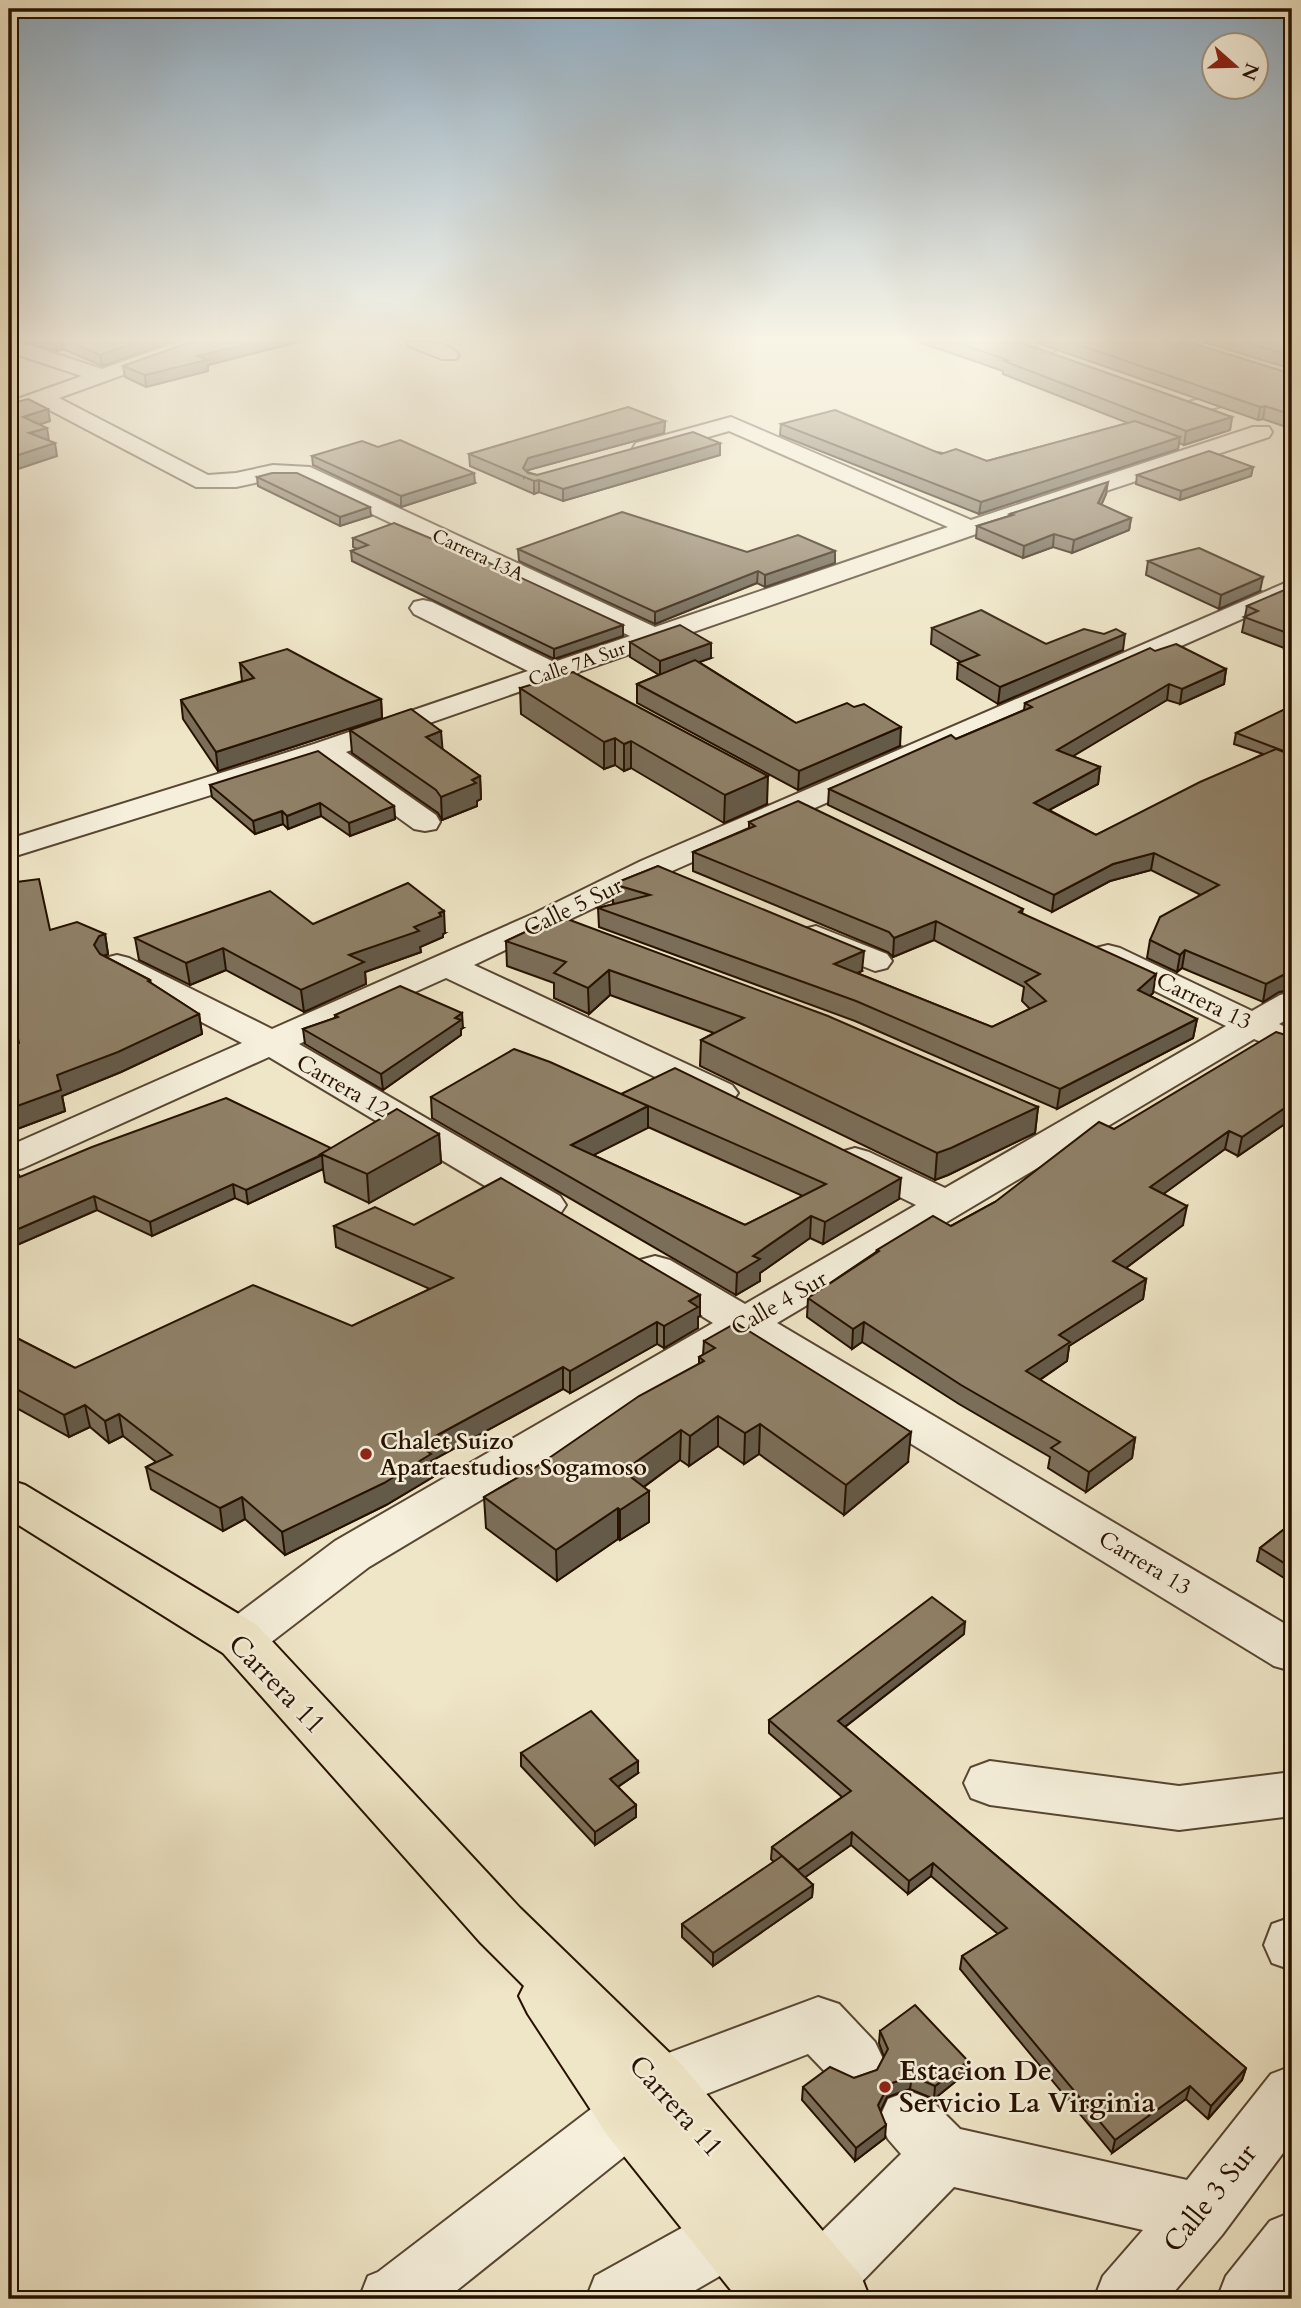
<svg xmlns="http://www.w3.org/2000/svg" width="1301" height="2308" viewBox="0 0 1301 2308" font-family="Cardo,serif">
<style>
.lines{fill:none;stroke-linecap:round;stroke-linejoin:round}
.minor-casing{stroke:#584632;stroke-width:4}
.major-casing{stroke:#261100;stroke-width:4}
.minor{fill:#f5efdb;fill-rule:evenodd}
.major{fill:#efe6c7;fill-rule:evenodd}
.wall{fill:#7b6e59;stroke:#261100;stroke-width:2;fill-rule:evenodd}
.shaded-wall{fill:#645a48;stroke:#261100;stroke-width:2}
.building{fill:#8f8067;stroke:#261100;stroke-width:2}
.poi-dot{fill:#8f2418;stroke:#f5efdb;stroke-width:2.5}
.labels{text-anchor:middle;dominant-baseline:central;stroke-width:5;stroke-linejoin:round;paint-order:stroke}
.far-street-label{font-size:19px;fill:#261100;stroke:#f5efdb}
.street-label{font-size:23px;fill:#261100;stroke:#f5efdb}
.poi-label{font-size:23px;font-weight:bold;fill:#261100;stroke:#f5efdb;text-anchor:start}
.near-street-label{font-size:28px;fill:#261100;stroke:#f5efdb}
.near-poi-label{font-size:28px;font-weight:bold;fill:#261100;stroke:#f5efdb;text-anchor:start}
</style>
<rect width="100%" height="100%" fill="#efe6c7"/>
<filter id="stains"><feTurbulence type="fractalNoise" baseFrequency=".00286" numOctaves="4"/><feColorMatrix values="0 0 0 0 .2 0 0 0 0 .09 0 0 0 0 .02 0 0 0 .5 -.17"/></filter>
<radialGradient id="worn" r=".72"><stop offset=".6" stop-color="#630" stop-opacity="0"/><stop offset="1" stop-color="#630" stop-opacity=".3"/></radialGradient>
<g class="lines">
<g class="minor-casing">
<g id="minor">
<polygon points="9,342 19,342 102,369 178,342 206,342 203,346 59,398 208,475 236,473 273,465 310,467 655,627 948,527 729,431 644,455 636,453 633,448 636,443 731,417 971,520 1253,427 1269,427 1272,432 1269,437 979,533 575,673 579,678 575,684 565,686 550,681 346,752 436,815 440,822 436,829 425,831 414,829 320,761 9,858 9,839 314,744 528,671 414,614 410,608 414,602 423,600 432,602 554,662 630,636 298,479 273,479 236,487 196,487 40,405 9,415 9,402 82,376 9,352"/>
<path d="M406,342C423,341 447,341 459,355L456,359H442L409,346Z"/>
<polygon points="1042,342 1064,342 1048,356 1034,356 1031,352"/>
<polygon points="1292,374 1292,386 1193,414 1185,413 1182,408 1185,403"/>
<polygon points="1292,580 1292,597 663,875 474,965 732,1085 738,1093 732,1101 719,1104 706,1101 446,978 299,1044 560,1196 566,1205 560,1214 546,1217 532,1214 269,1057 23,1168 9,1172 9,1146 242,1043 105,972 100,965 105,958 117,955 129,958 272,1029 533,914 641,861"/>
<polygon points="816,926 887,954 892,961 887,968 875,971 804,943 799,936 804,929"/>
<polygon points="1108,945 1120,948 1252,1011 1280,995 1292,992 1292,1017 1279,1024 1292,1030 1292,1055 1254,1039 777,1323 1292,1628 1292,1671 1274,1666 745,1342 369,1567 257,1653 240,1658 223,1653 215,1639 223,1625 335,1541 713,1323 640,1278 634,1269 640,1260 655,1256 670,1260 745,1304 916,1205 841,1168 836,1160 841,1152 855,1148 869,1152 945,1188 1226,1026 1096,962 1091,955 1096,948"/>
<polygon points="990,1761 1179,1786 1292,1772 1292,1816 1179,1830 990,1805 971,1798 964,1783 971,1768"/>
<polygon points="1292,1917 1292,1970 1272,1963 1264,1945 1272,1924"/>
<polygon points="818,1997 839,2004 875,2042 884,2061 875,2080 854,2088 833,2080 808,2054 681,2104 650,2136 446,2299 359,2299 368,2276 378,2272 608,2096 639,2064"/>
<polygon points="1292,2066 1292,2141 1222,2235 1168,2299 1094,2299 1103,2276 1143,2230 954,2187 845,2299 798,2299 789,2278 798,2255 901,2154 888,2139 879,2119 888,2099 909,2091 930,2099 960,2129 1187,2180 1271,2074"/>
<polygon points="744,2191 766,2200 775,2222 766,2244 751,2258 680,2299 586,2299 595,2276 707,2214 722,2200"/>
<polygon points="1292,2212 1292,2295 1289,2299 1217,2299 1226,2276 1270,2221"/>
</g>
</g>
<g class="major-casing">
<polygon id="major" points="9,1480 25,1485 257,1625 520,1908 681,2064 861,2276 870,2299 738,2299 608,2136 528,2014 519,1996 524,1986 480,1942 223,1653 9,1519"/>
</g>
<use href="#minor" class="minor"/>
<use href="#major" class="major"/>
</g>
<g class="wall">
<polygon points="26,342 171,342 102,366 63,349 57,351"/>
<polygon points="191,342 298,342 208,365 208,371 146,387 125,377 123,366"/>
<polygon points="919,342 1019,342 1232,417 1230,430 1184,445 1179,443 1178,449 979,514 780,435 781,424 987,461 1128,423 1003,374 1003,371"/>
<polygon points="1035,342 1188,342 1292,374 1292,429 1263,419 1258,420"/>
<polygon points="1203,342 1292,342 1292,369"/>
<polygon points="665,421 664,433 528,470 527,472 537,475 720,455 563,501 539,492 534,494 470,466 469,454"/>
<polygon points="378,447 475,483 401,507 313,465 312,456"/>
<polygon points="1253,467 1251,476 1180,500 1136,484 1137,475"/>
<polygon points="257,477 371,516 340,526 258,486"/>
<polygon points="1106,494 1101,505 1131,518 1129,530 1072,553 1053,547 1023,558 976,538 977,526 1009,516 1010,514"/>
<polygon points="353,538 623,625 623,636 554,659 352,561 351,551 357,549 353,547"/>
<polygon points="518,549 747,552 835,563 765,587 757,583 655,624 519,561"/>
<polygon points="1148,561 1260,591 1219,609 1146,575"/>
<polygon points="1292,589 1292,644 1284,648 1242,632 1247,606"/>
<polygon points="932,628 1046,644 1123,650 998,704 957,679 958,663 961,662 931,644"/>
<polygon points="630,642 711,658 699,662 796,723 900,746 798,790 637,703 637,684 659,675 630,657"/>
<polygon points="1155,651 1226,669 1224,684 1180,704 1167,700 1072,756 1100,767 1098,784 1049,810 1096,835 1263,754 1234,744 1236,733 1292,710 1292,990 1279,992 1263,1002 1182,968 1177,972 1147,958 1150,940 1201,895 1151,870 1110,881 1052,912 828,805 829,789 956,739 1024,710 1025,703"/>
<polygon points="240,663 381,699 382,718 218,771 183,719 181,700 242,681"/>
<polygon points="520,688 767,804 724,823 631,768 624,771 615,765 604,769 521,714"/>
<polygon points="350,730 442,749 480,776 481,799 477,801 477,806 442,820 438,813 352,753"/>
<polygon points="210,785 394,806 395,819 350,836 321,816 288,829 283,824 255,834 212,797"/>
<polygon points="749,822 1023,909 1022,913 1153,993 1150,996 1197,1019 1193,1038 1057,1109 855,1021 599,927 598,908 615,904 613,903 613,884 658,866 862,971 857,973 992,1027 1030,1009 1022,1001 1024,987 934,940 893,957 888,952 693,871 693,852 749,828"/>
<polygon points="9,883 50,930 105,934 108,954 104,956 150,980 151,983 199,1014 202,1034 121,1072 62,1096 65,1111 9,1132 9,1061 18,1043 9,1007"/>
<polygon points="559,916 1038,1107 1035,1133 948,1175 935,1180 700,1066 701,1040 714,1033 610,995 589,1014 554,998 554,983 507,966 506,941"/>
<polygon points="313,924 445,933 443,934 443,937 420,947 421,952 365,972 366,984 304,1012 226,970 190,985 139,960 135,938"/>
<polygon points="335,1015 463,1028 461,1029 461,1035 383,1090 305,1044 303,1029 335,1018"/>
<polygon points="1292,1037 1292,1119 1238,1156 1225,1149 1163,1194 1183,1225 1126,1268 1146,1279 1143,1299 1069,1346 1067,1361 1040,1380 1135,1438 1132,1458 1086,1492 1048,1468 1050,1457 959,1404 862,1342 852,1349 807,1317 808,1298 876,1252 877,1250 951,1226 995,1202 1114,1129"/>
<path d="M621,1094L899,1199L823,1244L810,1238L760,1273V1281L736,1295L432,1118L431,1097ZM648,1127L722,1160L803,1196L745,1225L593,1155Z"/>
<polygon points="439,1134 441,1163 369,1203 325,1182 323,1169 248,1204 235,1198 152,1236 97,1210 10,1248 9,1247 9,1180 20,1177 331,1148"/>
<polygon points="414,1225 700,1316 698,1317 698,1328 664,1348 657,1344 570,1393 563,1389 431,1461 433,1477 386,1505 285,1555 245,1519 223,1531 151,1489 146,1467 156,1462 123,1436 109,1443 90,1427 69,1437 9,1404 9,1334 75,1368 352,1326 430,1289 336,1247 334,1226"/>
<polygon points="704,1341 908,1462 844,1515 759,1454 744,1464 718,1446 689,1466 680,1460 644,1487 649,1522 620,1540 618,1539 557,1581 486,1528 484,1497 536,1467 699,1364 699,1357 703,1355"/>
<polygon points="1292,1523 1292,1583 1257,1561 1260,1548"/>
<polygon points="964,1634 845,1727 1246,2068 1242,2080 1208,2119 1186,2099 1112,2153 960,1969 962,1956 998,1934 931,1876 908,1894 851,1845 805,1877 813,1885 812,1897 713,1966 682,1937 682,1924 774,1862 771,1859 772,1847 842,1797 769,1733 769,1720"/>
<polygon points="521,1753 638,1773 618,1787 636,1805 636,1817 595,1845 521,1766"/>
<polygon points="880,2031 966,2073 934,2099 910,2089 887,2097 880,2111 885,2138 855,2161 802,2100 803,2087 854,2078 877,2070 884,2057 879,2043"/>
</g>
<g class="shaded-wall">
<polygon points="55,342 62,342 63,349 57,351"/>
<polygon points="138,342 171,342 102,366 100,355"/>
<polygon points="254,342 298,342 208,365 208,371 146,387 145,375 198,356"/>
<polygon points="1265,406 1263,419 1258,420 1260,407"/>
<polygon points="48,409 50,421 25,430 23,417"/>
<polygon points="1232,417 1230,430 1184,445 1186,431"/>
<polygon points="665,421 664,433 528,470 524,477 523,468 528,458"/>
<polygon points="47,428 49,441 29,433"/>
<polygon points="1180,437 1178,449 979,514 981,502"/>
<polygon points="55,443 57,456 9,472 9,458"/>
<polygon points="720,443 720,455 563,501 563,489"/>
<polygon points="1253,467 1251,476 1180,500 1181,491"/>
<polygon points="474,473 475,483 401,507 401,496"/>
<polygon points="539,480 539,492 534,494 534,481"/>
<polygon points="1108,482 1106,494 1097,515 1098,503"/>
<polygon points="370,507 371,516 340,526 340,517"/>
<polygon points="1131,518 1129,530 1072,553 1074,540"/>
<polygon points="1054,534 1053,547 1023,558 1024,546"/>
<polygon points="835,551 835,563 765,587 765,575"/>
<polygon points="758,571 757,583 655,624 655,612"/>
<polygon points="1263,577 1260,591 1219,609 1221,595"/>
<polygon points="623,625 623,636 554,659 554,649"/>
<polygon points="1292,630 1292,644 1284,648 1287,633"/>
<polygon points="1125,634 1123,650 998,704 1000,687"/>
<polygon points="711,643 711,658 660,676 660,661"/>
<polygon points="1226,669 1224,684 1180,704 1182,689"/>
<polygon points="1169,684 1167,700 1055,767 1057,750"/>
<polygon points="381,699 382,718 218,771 216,752"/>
<polygon points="901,727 900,746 798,790 799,771"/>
<polygon points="441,731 443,754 426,737"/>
<polygon points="615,738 615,765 604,769 604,742"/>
<polygon points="631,741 631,768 624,771 624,744"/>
<polygon points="1100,767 1098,784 1032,819 1034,803"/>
<polygon points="480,776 481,799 477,801 477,806 442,820 441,797 472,780"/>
<polygon points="768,776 767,804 724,823 725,795"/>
<polygon points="320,803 321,816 288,829 287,816"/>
<polygon points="394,806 395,819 350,836 349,823"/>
<polygon points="282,811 283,824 255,834 253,821"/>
<polygon points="1154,853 1151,870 1110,881 1052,912 1054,895 1113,864"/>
<polygon points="444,911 445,933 443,934 443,937 420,947 421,952 365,972 366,984 304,1012 301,990 349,955 414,927"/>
<polygon points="936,921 934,940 893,957 894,938"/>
<polygon points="105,934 108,954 103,956 97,965 94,945 99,936"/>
<polygon points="223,948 226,970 190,985 186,963"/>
<polygon points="1185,950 1182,968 1177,972 1180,955"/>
<polygon points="864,951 862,971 833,983 834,964"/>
<polygon points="609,970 610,995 589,1014 588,988"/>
<polygon points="1292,973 1292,990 1279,992 1263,1002 1266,984 1283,975"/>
<polygon points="1156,974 1153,993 1135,1010 1138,990"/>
<polygon points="462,1013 463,1028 461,1029 461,1035 383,1090 381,1074"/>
<polygon points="199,1014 202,1034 121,1072 62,1096 65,1111 9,1132 9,1109 57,1075"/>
<polygon points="1197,1019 1193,1038 1057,1109 1060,1089"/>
<polygon points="1292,1103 1292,1119 1238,1156 1242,1137"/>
<polygon points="648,1106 648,1128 572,1166 571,1145"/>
<polygon points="1038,1107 1035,1133 948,1175 935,1180 937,1153"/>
<polygon points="1229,1131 1225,1149 1147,1206 1150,1187"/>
<polygon points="439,1134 441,1163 369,1203 367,1174"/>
<polygon points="322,1155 323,1169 248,1204 246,1190"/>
<polygon points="901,1178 899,1199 823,1244 825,1222"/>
<polygon points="233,1184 235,1198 152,1236 150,1222"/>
<polygon points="94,1196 97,1210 10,1248 9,1233"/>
<polygon points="1187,1206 1183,1225 1110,1280 1113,1261"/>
<polygon points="811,1216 810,1238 760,1273 760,1281 736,1295 737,1273 753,1256"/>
<polygon points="1146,1279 1143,1299 1069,1346 1067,1361 1023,1391 1026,1371 1059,1335"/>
<polygon points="700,1295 700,1316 698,1317 698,1328 664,1348 664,1326 689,1301"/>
<polygon points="657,1322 657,1344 570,1393 570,1371"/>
<polygon points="864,1322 862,1342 852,1349 853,1329"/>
<polygon points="563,1367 563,1389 431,1461 433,1477 386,1505 285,1555 282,1532 419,1445"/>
<polygon points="85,1405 90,1427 69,1437 64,1415"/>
<polygon points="119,1414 123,1436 109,1443 105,1421"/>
<polygon points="718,1416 718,1446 689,1466 690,1436"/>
<polygon points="760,1424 759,1454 744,1464 745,1433"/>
<polygon points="681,1430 680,1460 623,1502 623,1471"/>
<polygon points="911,1432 908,1462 844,1515 846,1485"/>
<polygon points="1135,1438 1132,1458 1086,1492 1089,1472"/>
<polygon points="649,1491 649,1522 620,1540 620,1510"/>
<polygon points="242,1497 245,1519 223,1531 220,1508"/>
<polygon points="618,1508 618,1539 557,1581 556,1550"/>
<polygon points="965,1622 964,1634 837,1733 838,1721"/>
<polygon points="638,1761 638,1773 610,1792 610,1779"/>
<polygon points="636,1805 636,1817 595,1845 595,1832"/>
<polygon points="852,1832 851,1845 797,1883 798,1870"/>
<polygon points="933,1863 931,1876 908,1894 909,1881"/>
<polygon points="813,1885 812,1897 713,1966 713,1953"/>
<polygon points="968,2061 966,2073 934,2099 935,2086"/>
<polygon points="1246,2068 1242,2080 1208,2119 1211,2106"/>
<polygon points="912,2076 910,2089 887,2097 877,2118 878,2105 889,2084"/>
<polygon points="1190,2086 1186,2099 1112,2153 1115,2140"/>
<polygon points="886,2125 885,2138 855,2161 856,2148"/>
</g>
<g class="building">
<polygon points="70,342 138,342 100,355"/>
<polygon points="191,342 254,342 198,356 207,360 145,375 123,366"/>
<polygon points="955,342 1019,342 1232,417 1186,431 1004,361 1008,360"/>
<polygon points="1071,342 1188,342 1292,374 1292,415 1265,406 1260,407"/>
<polygon points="1245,342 1292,342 1292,356"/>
<polygon points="28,399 48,409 23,417 47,428 29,433 55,443 9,458 9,404"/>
<polygon points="628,407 665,421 528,458 523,468 528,473 537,475 693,432 720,443 563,489 539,480 534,481 469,454"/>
<polygon points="835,410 941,454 956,449 987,461 1135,421 1180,437 981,502 781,424"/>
<polygon points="400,440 474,473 401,496 312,456 362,441 378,447"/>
<polygon points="1209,451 1253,467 1181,491 1137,475"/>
<polygon points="272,473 297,473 370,507 340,517 257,477"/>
<polygon points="1108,482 1098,503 1131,518 1074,540 1054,534 1024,546 977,526 1013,515 1010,514"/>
<polygon points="622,512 747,552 798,535 835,551 765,575 758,571 655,612 518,549"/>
<polygon points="394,523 487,562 623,625 554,649 351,551 368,545 353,538"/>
<polygon points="1199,548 1263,577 1221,595 1148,561"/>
<polygon points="1289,588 1292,589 1292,630 1287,633 1244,617 1258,611 1247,606"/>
<polygon points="981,610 1046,644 1084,629 1104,634 1116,629 1125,634 1000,687 958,663 979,655 932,628"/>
<polygon points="680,625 711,643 660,661 630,642"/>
<polygon points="1176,644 1226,669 1182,689 1169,684 1057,750 1100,767 1034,803 1096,835 1200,782 1276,749 1292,755 1292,973 1283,975 1266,984 1185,950 1180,955 1150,940 1160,917 1219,885 1154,853 1113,864 1054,895 829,789 951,735 956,739 1032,707 1025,703 1150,648 1155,651"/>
<polygon points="287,649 381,699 216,752 181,700 254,678 240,663"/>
<polygon points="695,660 796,723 847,703 854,707 864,704 901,727 799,771 637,684"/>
<polygon points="573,672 768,776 725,795 631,741 624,744 615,738 604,742 520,688"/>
<polygon points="1287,708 1292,710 1292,751 1289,753 1236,733"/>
<polygon points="411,709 441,731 426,737 480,776 472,780 476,783 441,797 436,790 350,730"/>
<polygon points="318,751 394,806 349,823 320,803 287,816 282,811 253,821 210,785"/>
<polygon points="798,801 1023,909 1019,912 1156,974 1138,990 1197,1019 1060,1089 856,1001 598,908 650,895 613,884 658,866 864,951 834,964 992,1027 1046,1001 1025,982 1040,974 936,921 894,938 889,932 693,852 755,826 749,822"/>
<polygon points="39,879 50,930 77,922 105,934 99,936 94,945 100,954 150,980 148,981 199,1014 118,1052 57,1075 61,1090 9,1109 9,1061 10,1061 9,1047 19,1043 9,1003 9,883"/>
<polygon points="408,883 444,911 439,913 441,916 414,927 419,931 349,955 364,962 301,990 223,948 186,963 135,938 270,891 313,924"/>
<polygon points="559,916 828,1016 1038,1107 951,1148 937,1153 701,1040 744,1018 609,970 588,988 554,973 566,962 506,941"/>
<polygon points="400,986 462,1013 455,1018 461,1020 381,1074 303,1029 338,1017 335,1015"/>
<polygon points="1276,1032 1292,1037 1292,1103 1242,1137 1229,1131 1150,1187 1187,1206 1113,1261 1146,1279 1059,1335 1070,1342 1026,1371 1135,1438 1089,1472 1051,1448 1060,1442 961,1385 864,1322 853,1329 808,1298 879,1251 877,1250 933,1216 951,1226 995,1202 1099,1122 1114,1129"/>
<polygon points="514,1049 550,1062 648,1106 571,1145 745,1225 826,1184 621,1094 675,1068 901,1178 825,1222 811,1216 753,1256 760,1259 737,1273 431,1097"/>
<polygon points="226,1098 331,1148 321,1154 323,1154 246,1190 233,1184 150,1222 94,1196 9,1233 9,1180 19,1175 20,1177 92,1147"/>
<polygon points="397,1109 439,1134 367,1174 321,1154"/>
<polygon points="501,1178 700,1295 689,1301 698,1307 664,1326 657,1322 570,1371 563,1367 419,1445 431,1454 384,1483 282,1532 242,1497 220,1508 146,1467 172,1455 119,1414 105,1421 85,1405 64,1415 9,1385 9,1334 75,1368 253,1285 352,1326 453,1278 334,1226 375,1207 414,1225"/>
<polygon points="736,1323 911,1432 846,1485 760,1424 745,1433 718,1416 690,1436 681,1430 623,1471 649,1491 620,1510 618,1508 556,1550 484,1497 536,1467 639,1396 704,1361 699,1357 715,1348 704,1341"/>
<polygon points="1292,1523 1292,1568 1260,1548"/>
<polygon points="932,1597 965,1622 838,1721 1246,2068 1211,2106 1190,2086 1115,2140 962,1956 1007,1928 933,1863 909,1881 852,1832 798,1870 772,1847 851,1791 769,1720"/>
<polygon points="591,1711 638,1761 610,1779 636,1805 595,1832 521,1753"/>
<polygon points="782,1856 813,1885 713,1953 682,1924"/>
<polygon points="915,2005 968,2061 935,2086 912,2076 889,2084 878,2105 886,2125 856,2148 803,2087 830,2067 854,2078 877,2070 888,2049 880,2031"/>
</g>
<linearGradient id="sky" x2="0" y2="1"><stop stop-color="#8fabc0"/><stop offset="0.51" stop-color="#f8f4e6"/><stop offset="1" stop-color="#f8f4e6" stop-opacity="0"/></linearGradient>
<rect width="1301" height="665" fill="url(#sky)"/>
<g class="poi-dot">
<circle cx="366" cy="1454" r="7"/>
<circle cx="885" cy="2087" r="7"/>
</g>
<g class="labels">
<g class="far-street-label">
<text transform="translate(478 555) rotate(25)">Carrera 13A</text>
<text transform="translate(577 664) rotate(-19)">Calle 7A Sur</text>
</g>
<g class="street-label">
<text transform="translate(573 907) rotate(-26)">Calle 5 Sur</text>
<text transform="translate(1204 1001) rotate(26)">Carrera 13</text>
<text transform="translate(343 1086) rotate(30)">Carrera 12</text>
<text transform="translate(779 1303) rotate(-30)">Calle 4 Sur</text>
<text transform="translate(1145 1563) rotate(31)">Carrera 13</text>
</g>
<g class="poi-label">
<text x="380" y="1441">Chalet Suizo<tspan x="380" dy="26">Apartaestudios Sogamoso</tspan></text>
</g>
<g class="near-street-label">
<text transform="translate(277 1684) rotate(46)">Carrera 11</text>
<text transform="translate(676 2106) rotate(48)">Carrera 11</text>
<text transform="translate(1210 2198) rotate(-51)">Calle 3 Sur</text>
</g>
<g class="near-poi-label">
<text x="899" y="2071">Estacion De<tspan x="899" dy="32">Servicio La Virginia</tspan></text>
</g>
</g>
<rect width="1301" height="2308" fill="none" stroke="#efe6c7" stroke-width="35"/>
<rect x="10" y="10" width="1280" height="2287" fill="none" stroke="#261100" stroke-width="3.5"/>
<rect x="18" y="18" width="1266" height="2273" fill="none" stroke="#261100" stroke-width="2"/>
<g transform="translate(1235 66) rotate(110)"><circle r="33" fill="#f5efdb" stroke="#a29683" stroke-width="2"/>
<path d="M0-5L12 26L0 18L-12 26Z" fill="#8f2418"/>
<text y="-10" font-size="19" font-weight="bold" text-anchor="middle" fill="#261100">N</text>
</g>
<rect width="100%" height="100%" filter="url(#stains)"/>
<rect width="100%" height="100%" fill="url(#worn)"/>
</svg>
